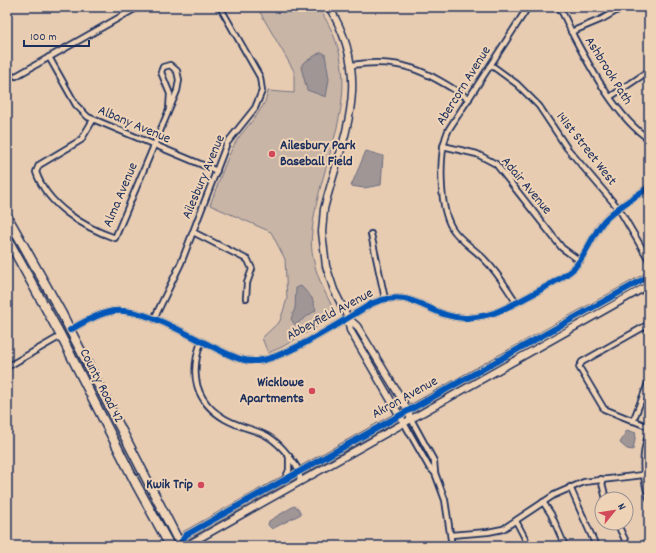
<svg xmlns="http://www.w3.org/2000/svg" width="656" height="553" viewBox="0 0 656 553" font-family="Dekko,sans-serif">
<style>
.green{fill:#c9b5a6;stroke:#727282}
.water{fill:#a09696;stroke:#6b6d80}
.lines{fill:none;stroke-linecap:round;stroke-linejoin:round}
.street-casing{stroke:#1b2f5e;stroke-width:8}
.secondary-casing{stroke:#1b2f5e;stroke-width:9}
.highway-casing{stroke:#1b2f5e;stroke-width:11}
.street{stroke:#efd3b6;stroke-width:4.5}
.secondary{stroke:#efd3b6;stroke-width:6}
.highway{stroke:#efd3b6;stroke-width:8}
.cycleway-casing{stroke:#efd3b6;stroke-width:8}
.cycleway{stroke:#0057b8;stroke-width:6}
.poi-dot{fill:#d1495b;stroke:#efd3b6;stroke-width:1.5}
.labels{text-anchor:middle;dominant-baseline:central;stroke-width:4;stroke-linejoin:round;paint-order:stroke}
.street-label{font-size:14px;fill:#1b2f5e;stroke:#efd3b6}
.poi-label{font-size:14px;font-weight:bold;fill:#1b2f5e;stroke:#efd3b6;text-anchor:end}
</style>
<rect width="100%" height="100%" fill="#e7ccb2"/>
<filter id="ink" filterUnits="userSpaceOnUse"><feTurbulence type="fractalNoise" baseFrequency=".025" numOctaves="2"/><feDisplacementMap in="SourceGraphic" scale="8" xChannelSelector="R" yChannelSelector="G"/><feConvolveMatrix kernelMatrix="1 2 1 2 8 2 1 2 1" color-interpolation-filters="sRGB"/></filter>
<g filter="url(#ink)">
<path class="green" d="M257,7H318C373,86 321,150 312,231C308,261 323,290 337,315L282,347L268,353L262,338L280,321L287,299L285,259L271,232L210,205C218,185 224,164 234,145C244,127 265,112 268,91L294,93V71Z"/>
<g class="water">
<polygon points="321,52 325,54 329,79 326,97 307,90 301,67 303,63"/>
<polygon points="366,151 383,156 381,185 364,188 351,186"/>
<polygon points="301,286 312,298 316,310 295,325 291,319 295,308 296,288"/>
<polygon points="627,430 636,433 633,450 627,449 620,443"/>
<polygon points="294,506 298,508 301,514 272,529 268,525 269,521"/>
</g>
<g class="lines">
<g class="street-casing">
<g id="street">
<polyline points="445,7 447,8"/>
<path d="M559,7C565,16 569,27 574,37C591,69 618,119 649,139"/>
<polyline points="571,32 602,19 623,7"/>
<polyline points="49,57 76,105 88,117 217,171"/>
<path d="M352,65C402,57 428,72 469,99"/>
<polyline points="491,65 517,84 539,106 567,148 619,209 649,260"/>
<polyline points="16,76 138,7"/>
<polyline points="610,97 649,71"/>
<path d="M93,120L81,140L39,165L36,172C47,205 83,227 115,238L177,91L179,80L177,71L170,65L163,67L161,72L170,94L169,109"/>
<polyline points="443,146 477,154 496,164 562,248 580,261"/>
<polyline points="193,232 248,260 252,269 247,283 246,298"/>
<polyline points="371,234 385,299"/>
<path d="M516,302C506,287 498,273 485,260C475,249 460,241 452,228C439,207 438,151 449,129L528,7"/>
<polyline points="154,319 181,263 227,143 255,108 262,91 260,77 220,7"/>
<polyline points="649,324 582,362 579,367 604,409 649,427"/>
<path d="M70,330C82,323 95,315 109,312C139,304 189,336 217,349C230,355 242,362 257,361C287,358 344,320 371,304C413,285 430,319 467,318C477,317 485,316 494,313C508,308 565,278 574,268C586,255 592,236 603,222C615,208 634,198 649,187"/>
<path d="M201,342C190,373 194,401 225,419C252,434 265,426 288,455C295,464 300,469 300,481"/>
<polyline points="7,367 61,336"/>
<polyline points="411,419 434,461 435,473 445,500 452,546"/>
<polyline points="633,421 649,381"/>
<polyline points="404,423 429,467 435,473"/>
<path d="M649,433C641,455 642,476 649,498"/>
<polyline points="285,479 289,470 289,456"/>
<polyline points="601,479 606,499"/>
<polyline points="570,487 596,546"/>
<polyline points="543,502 551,514 565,546"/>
<polyline points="516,521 529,546"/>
<polyline points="617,523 628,546"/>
<polyline points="451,535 488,532 503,529 554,495 584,482 643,475"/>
</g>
</g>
<g class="secondary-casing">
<g id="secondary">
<path d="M329,7C374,80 343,135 324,209L322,232L326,266L334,290L348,318L350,330L404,423"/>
<polyline points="348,318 357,326 404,403 411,419"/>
<polyline points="180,544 186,535 649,276"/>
<polyline points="178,545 191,543 649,285"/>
</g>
</g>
<g class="highway-casing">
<g id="highway">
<polyline points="7,216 62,314 181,546"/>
<polyline points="7,238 61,336 136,484 170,546"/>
</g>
</g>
<use href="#street" class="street"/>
<use href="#secondary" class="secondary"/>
<use href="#highway" class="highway"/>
<g class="cycleway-casing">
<g id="cycleway">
<path d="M70,330C82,323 95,315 109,312C139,304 189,336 217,349C230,355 242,362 257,361C287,358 344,320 371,304C413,285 430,319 467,318C477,317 485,316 494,313C508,308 565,278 574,268C586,255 592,236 603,222C615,208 634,198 649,187"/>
<polyline points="180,544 186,535 649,276"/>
</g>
</g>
<use href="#cycleway" class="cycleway"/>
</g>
</g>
<g class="poi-dot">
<circle cx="272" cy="154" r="4"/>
<circle cx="312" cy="391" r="4"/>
<circle cx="201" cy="485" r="4"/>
</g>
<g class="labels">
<g class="street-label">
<text transform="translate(608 71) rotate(58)">Ashbrook Path</text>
<text transform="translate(464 86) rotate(-58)">Abercorn Avenue</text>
<text transform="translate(134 125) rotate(23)">Albany Avenue</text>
<text transform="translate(586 149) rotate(52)">141st Street West</text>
<text transform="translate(204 177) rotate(-67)">Ailesbury Avenue</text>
<text transform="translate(526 186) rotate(50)">Adair Avenue</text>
<text transform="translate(121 195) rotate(-67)">Alma Avenue</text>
<text transform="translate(330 315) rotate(-28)">Abbeyfield Avenue</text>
<text transform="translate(101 386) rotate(63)">County Road 42</text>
<text transform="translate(405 398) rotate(-29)">Akron Avenue</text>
</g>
<g class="poi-label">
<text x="280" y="146" text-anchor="start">Ailesbury Park<tspan x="280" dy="16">Baseball Field</tspan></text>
<text x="304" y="383">Wicklowe<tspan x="304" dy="16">Apartments</tspan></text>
<text x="193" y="485">Kwik Trip</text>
</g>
</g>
<rect width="656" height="553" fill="none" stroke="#efd3b6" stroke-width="24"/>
<rect x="12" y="12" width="632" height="529" fill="none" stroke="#1b2f5e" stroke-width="1.5" filter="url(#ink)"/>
<g transform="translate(614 511) rotate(60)"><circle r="19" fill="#efd3b6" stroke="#9a9193"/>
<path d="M0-3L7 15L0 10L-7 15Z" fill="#d1495b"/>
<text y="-6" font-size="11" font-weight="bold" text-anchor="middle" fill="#1b2f5e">N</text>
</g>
<path d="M24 40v6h65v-6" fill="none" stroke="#1b2f5e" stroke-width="2"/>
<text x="30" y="40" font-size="12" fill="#1b2f5e" stroke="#efd3b6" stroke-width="3" paint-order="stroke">100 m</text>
</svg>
